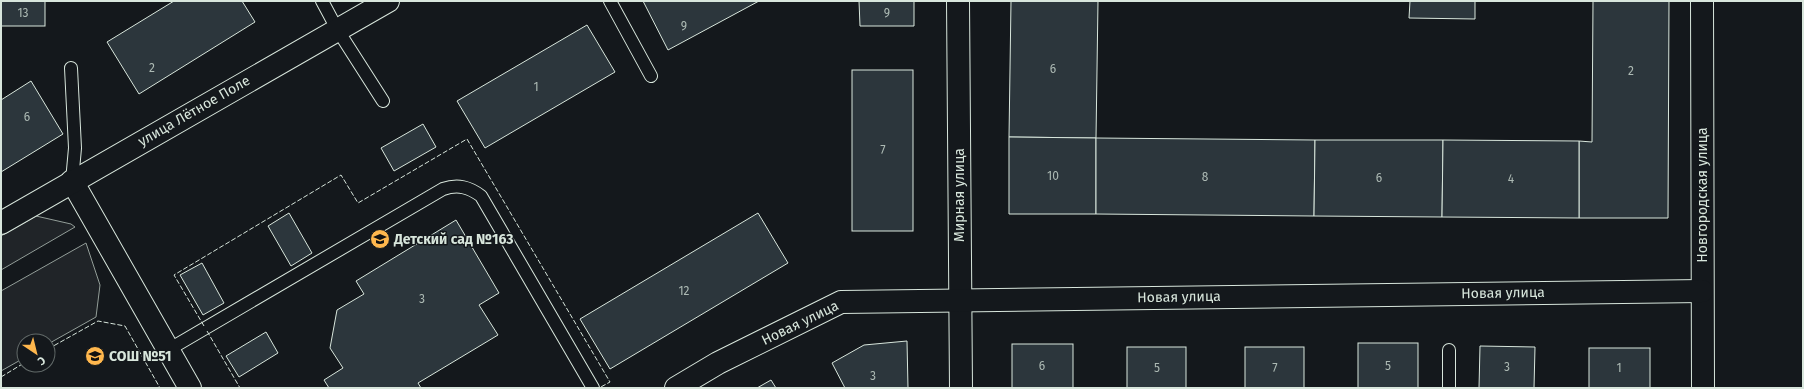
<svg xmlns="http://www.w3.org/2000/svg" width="1804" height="389" viewBox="0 0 1804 389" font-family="'Fira Sans',sans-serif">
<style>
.green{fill:#202428;stroke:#939e99}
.building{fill:#2c363c;stroke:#d8e6dc}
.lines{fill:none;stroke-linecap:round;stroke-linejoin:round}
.service-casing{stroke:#d8e6dc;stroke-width:14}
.minor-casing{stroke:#d8e6dc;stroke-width:24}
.service{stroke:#14181c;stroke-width:12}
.minor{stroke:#14181c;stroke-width:22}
.fence{stroke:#d8e6dc;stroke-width:1;stroke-dasharray:5 2;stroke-linecap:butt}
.labels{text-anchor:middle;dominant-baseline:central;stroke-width:3;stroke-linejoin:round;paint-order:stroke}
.number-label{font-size:12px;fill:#adbab4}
.street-label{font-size:14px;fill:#d8e6dc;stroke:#14181c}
.poi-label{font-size:14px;font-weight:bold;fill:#d8e6dc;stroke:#14181c;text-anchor:start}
</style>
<rect width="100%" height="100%" fill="#14181c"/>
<g class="green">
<polygon points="36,216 71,224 75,227 1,270 1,236"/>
<polygon points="86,243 100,285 96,317 48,344 48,341 24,341 24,358 1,371 1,291"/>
</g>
<g class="building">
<rect x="1" y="1" width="44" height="25"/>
<polygon points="174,1 242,1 255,22 139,94 107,42"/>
<polygon points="643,1 759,1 668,50"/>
<polygon points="859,1 914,1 914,26 860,26"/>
<polygon points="1011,1 1098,1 1096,138 1009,137"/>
<polygon points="1410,1 1475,1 1475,19 1409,18"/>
<polygon points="1593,1 1669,1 1668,218 1579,218 1579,141 1592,142"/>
<polygon points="587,25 615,72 485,148 457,101"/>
<rect x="852" y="70" width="61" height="161"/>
<polygon points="31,81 63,134 1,172 1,100"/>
<polygon points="423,124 436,147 394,171 381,148"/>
<polygon points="1009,137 1096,138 1096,214 1009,214"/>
<polygon points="1096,138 1315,140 1314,216 1096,214"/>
<polygon points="1315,140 1443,140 1442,217 1314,216"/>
<polygon points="1443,140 1579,141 1579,218 1442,217"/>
<polygon points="289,213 312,253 291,266 268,226"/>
<polygon points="758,213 788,263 610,369 580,319"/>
<polygon points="456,220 499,293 479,305 498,335 418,383 421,388 329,388 324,380 343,368 330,348 337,310 364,294 356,281"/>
<polygon points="202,263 224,303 203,315 180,275"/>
<polygon points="266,332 278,353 239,377 226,356"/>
<polygon points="907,341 908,388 845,388 832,363 864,345"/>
<rect x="1358" y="343" width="60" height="45"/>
<rect x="1012" y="344" width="61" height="44"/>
<polygon points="1480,346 1535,347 1534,388 1479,388"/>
<rect x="1127" y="347" width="59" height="41"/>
<rect x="1245" y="347" width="59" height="41"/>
<rect x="1589" y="348" width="61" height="40"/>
<polygon points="771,380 776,388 757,388"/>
</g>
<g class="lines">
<g class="service-casing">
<g id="service">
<polyline points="322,1 337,29 383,101"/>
<polyline points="610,1 651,76"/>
<polyline points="71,68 75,148 72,181"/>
<path d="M168,350L443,189C458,184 469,187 481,196L593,388"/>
<polyline points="1449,350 1449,388"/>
</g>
</g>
<g class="minor-casing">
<g id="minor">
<polyline points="958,1 961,388"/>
<polyline points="1702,1 1703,388"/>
<polyline points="72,181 190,388"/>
<polyline points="1,223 388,1"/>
<polyline points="676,388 718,363 841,302 1702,291"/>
</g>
</g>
<use href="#service" class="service"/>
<use href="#minor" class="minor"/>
<g class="fence">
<polyline points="204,326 174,275 341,175 358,203 467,139 610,382 599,388"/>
<polyline points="207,331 240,388"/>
<polyline points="48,349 98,321 125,326 160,388"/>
<polyline points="1,377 24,363"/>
</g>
</g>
<defs>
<g id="school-disc" transform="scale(1)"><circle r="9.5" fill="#ffb74d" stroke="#14181c"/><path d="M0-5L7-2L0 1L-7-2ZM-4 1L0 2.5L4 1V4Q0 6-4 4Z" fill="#111"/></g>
</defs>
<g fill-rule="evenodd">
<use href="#school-disc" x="380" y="239"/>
<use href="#school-disc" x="95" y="356"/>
</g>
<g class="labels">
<g class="number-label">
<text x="23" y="13">13</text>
<text x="887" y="13">9</text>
<text x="684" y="26">9</text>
<text x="152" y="68">2</text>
<text x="1053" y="69">6</text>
<text x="1631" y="71">2</text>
<text x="536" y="87">1</text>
<text x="27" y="117">6</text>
<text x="883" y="150">7</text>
<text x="1053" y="176">10</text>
<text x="1205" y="177">8</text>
<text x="1379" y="178">6</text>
<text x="1511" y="179">4</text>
<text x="684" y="291">12</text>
<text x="422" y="299">3</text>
<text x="1042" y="366">6</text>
<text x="1388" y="366">5</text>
<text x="1507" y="367">3</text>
<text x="1157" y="368">5</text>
<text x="1275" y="368">7</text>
<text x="1619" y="368">1</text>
<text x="873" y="376">3</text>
</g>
<g class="street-label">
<text transform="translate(194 111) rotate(-30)">улица Лётное Поле</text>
<text transform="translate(959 195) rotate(-90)">Мирная улица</text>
<text transform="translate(1702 195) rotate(-90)">Новгородская улица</text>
<text transform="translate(1503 293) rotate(-1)">Новая улица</text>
<text transform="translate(1179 297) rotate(-1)">Новая улица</text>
<text transform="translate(800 323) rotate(-26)">Новая улица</text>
</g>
<g class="poi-label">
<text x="394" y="239">Детский сад №163</text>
<text x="109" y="356">СОШ №51</text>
</g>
</g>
<rect width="1804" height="389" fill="none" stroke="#d8e6dc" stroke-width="4"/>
<g transform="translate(36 353) rotate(145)"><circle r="19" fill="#14181c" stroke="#626a69"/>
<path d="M0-3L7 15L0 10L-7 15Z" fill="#ffb74d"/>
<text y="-6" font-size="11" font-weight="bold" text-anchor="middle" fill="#d8e6dc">С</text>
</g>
</svg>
